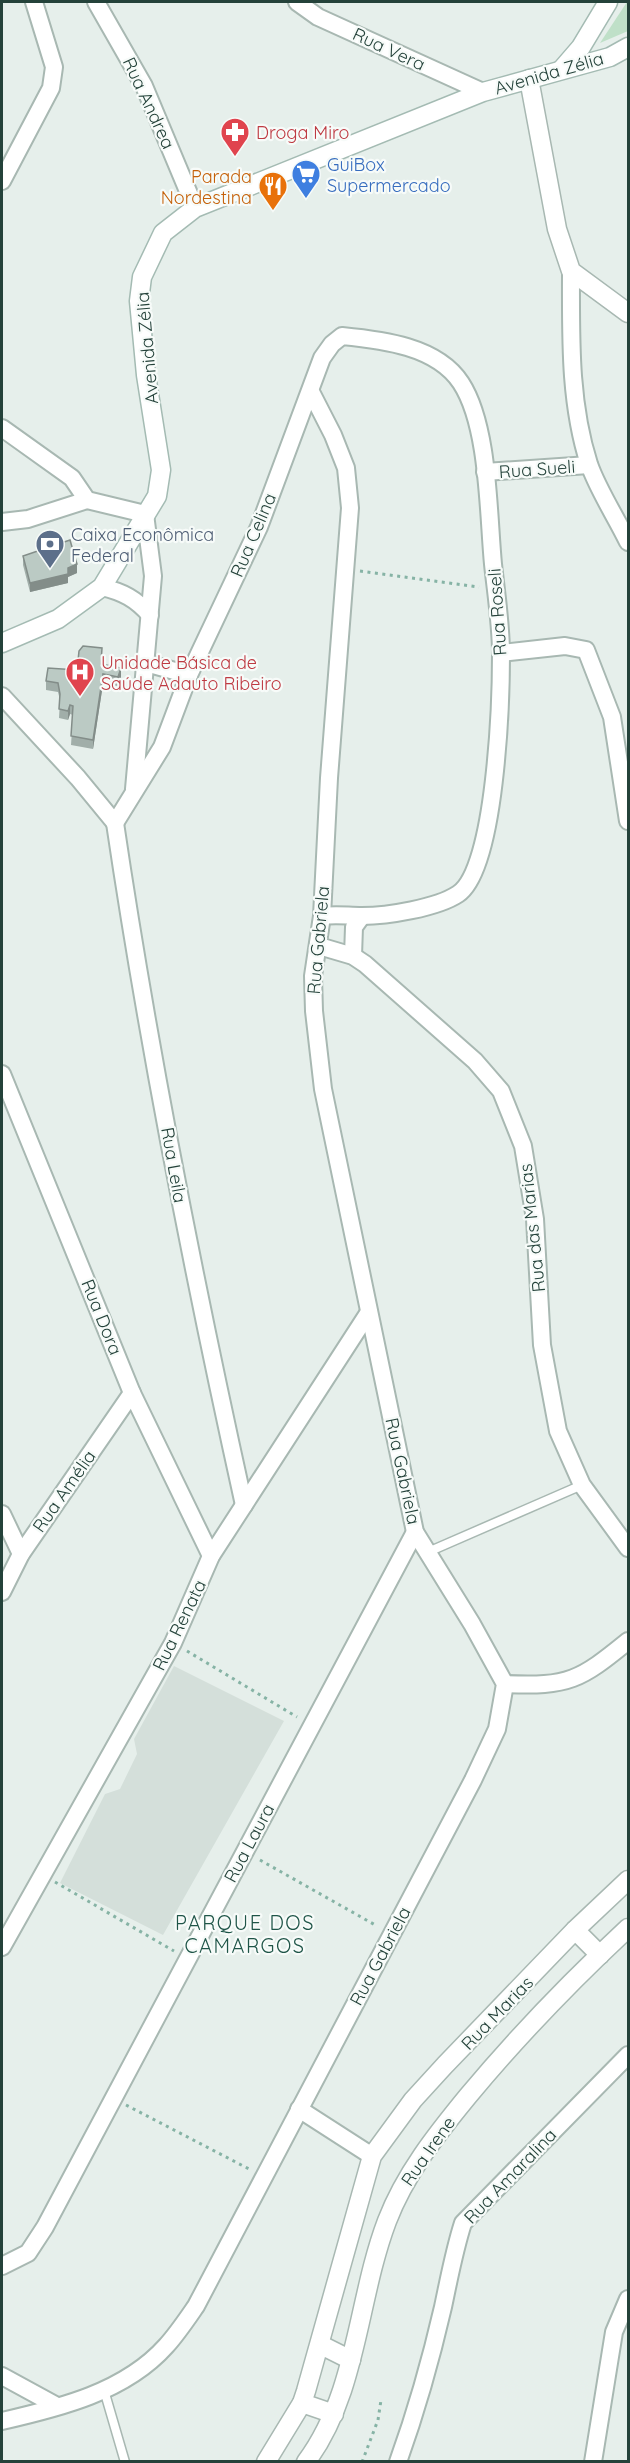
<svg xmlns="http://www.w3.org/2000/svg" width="630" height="2463" viewBox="0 0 630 2463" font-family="Quicksand,sans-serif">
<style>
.built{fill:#d4dfda}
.green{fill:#bfe0c8}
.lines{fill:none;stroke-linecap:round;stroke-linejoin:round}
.service-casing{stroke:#a8b8b2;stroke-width:11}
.minor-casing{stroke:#a8b8b2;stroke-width:20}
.tertiary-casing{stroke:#a8b8b2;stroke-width:21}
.secondary-casing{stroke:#a4bbb3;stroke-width:21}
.path{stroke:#86b3a5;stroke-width:3;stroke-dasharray:3 4.5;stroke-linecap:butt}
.service{stroke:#fff;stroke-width:8}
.minor{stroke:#fff;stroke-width:16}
.tertiary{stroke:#fff;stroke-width:18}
.secondary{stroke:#fff;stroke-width:18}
.wall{fill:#a1aea9}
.shaded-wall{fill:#838d89}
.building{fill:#bbcac4;stroke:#838d89;stroke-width:1.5}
.labels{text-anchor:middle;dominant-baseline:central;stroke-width:4.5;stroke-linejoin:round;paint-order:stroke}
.street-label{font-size:18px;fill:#24423a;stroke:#f7fbf9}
.health-label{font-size:18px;fill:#be3a42;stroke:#f7fbf9;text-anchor:start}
.shop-label{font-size:18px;fill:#366cbe;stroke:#f7fbf9;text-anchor:start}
.food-label{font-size:18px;fill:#c56008;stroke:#f7fbf9;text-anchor:end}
.service-label{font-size:18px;fill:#4e5e75;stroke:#f7fbf9;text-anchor:start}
.neighbourhood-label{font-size:20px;letter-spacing:1.5px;fill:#1f5548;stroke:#f7fbf9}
</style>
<rect width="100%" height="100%" fill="#e6efeb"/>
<polygon class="built" points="174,1666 284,1721 163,1935 60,1883 105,1794 120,1789 137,1754 134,1739"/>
<polygon class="green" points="627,2 628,31 600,43"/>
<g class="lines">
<g class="service-casing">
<g id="service">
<polyline points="428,1552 582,1485"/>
<polyline points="104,2390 125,2462"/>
</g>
</g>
<g class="minor-casing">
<g id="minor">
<polyline points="96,2 144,86 195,208"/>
<polyline points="297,2 318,17 483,92"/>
<polyline points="2,181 51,88 54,67 34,2"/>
<path d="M571,271C571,336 569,402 589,464C598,490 616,517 628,542"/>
<polyline points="2,428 72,478 87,500 145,514 153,576 134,789"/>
<polyline points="485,472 589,465"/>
<polyline points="2,522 28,519 87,500"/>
<path d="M102,587C123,592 136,599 150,615"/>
<polyline points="501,653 565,646 586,650 612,717 628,821"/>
<polyline points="146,663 189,675"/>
<polyline points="2,696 78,778 115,823"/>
<path d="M115,823L162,747L189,675L259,527L322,358L332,344L342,336C382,340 437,346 461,383C489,426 488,512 493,564C496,593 501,624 501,654C501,700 496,869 458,894C437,908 387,916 362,916C348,916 336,914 322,916"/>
<path d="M115,823C149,1052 194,1279 244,1505"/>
<polyline points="319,946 353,956 365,964 475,1061 501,1091 523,1146 535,1219 542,1345 558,1431 582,1485 628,1548"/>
<polyline points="353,956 354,927 362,916"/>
<polyline points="2,1074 132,1393 211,1556"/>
<polyline points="2,1514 21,1554"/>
<polyline points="2,1592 21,1554 132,1393"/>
<path d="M505,1684C569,1687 580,1680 628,1641"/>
<polyline points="2,1947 173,1643 211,1556 369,1312"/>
<polyline points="299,2109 372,2156"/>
<polyline points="2,2266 28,2253 45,2227 415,1532"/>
<polyline points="2,2376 57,2406"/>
<path d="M2,2421C59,2408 125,2392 166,2346C177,2334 187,2319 196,2306L473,1780L497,1729L505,1684L472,1624L415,1532L323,1089L314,1011L313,976L322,916L329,778L350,508L346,468L333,435L311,392"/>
<path d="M398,2462C416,2412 431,2359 443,2307C449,2279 454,2251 463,2223L628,2055"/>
<polyline points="593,2462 614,2332 628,2299"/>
</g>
</g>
<g class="tertiary-casing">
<g id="tertiary">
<polyline points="529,79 557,229 571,271 628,313"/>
<polyline points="575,1930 600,1955"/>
<polyline points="321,2345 351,2360"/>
<polyline points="302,2403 334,2414"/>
<polyline points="266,2462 302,2403 306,2391 372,2156 413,2100 445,2065 575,1930 628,1880"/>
<path d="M306,2462C358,2392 357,2300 387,2221C405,2174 436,2135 468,2096C518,2036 571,1981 628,1928"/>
</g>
</g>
<g class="secondary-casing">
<g id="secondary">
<polyline points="562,69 581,47 608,2"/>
<polyline points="2,643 58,619 102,587 157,496 161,470 146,375 139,301 142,277 163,233 195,208 483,92 610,57 628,47"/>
</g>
</g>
<g class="path">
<polyline points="360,571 479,587"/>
<polyline points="187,1651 297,1717"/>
<polyline points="260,1860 377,1926"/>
<polyline points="55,1882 174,1951"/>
<polyline points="126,2105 251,2170"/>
<polyline points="362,2462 378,2420 381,2400"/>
</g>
<use href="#service" class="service"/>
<use href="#minor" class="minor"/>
<use href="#tertiary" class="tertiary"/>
<use href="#secondary" class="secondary"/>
</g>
<g class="wall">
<polygon points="23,556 77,573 68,577 68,583 30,592 23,565"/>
<polygon points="102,657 102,664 121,677 118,686 103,684 93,749 71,745 73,715 70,714 68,720 59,718 60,700 58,692 46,690 46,681 77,670"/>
</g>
<g class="shaded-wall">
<polygon points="77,564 77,573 68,577 68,583 30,592 30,583"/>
<polygon points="121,668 121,677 118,686 118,677"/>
<polygon points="103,674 103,684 93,749 93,740"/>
<polygon points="70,705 70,714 68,720 68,711"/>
</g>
<g class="building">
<polygon points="70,540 77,564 68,568 68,574 30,583 23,556"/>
<polygon points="83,646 102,648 101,664 121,668 118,677 103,674 93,740 71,736 73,706 70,705 68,711 59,709 60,694 58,683 46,681 48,668 77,670 79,651"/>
</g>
<defs>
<g id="pharmacy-pin" transform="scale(1.5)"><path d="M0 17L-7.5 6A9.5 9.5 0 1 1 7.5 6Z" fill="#e0444e" stroke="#f7fbf9"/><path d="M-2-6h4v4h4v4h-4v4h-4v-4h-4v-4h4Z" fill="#fff"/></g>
<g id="supermarket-pin" transform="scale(1.5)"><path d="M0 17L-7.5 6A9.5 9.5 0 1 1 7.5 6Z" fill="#3f7fe0" stroke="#f7fbf9"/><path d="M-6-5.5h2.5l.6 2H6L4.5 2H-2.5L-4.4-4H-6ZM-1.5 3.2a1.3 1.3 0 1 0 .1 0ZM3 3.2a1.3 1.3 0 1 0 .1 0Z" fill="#fff"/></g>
<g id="restaurant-pin" transform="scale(1.5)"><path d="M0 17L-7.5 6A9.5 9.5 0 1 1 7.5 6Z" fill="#e8710a" stroke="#f7fbf9"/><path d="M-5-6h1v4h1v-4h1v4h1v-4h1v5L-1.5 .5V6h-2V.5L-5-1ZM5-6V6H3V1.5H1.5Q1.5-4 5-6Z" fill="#fff"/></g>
<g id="bank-pin" transform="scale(1.5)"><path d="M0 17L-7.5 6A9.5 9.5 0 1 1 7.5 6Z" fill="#5c6f8a" stroke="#f7fbf9"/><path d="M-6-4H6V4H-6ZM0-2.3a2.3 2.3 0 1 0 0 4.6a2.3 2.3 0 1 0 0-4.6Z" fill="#fff"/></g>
<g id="hospital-pin" transform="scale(1.5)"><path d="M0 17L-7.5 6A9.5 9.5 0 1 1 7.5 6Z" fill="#e0444e" stroke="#f7fbf9"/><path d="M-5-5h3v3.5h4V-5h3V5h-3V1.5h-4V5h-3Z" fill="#fff"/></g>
</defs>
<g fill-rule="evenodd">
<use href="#pharmacy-pin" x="235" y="132"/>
<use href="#supermarket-pin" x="306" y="174"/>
<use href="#restaurant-pin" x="273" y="186"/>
<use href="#bank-pin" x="50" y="544"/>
<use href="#hospital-pin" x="80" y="672"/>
</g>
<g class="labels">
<g class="street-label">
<text transform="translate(389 49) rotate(25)">Rua Vera</text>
<text transform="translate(549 73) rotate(-16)">Avenida Zélia</text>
<text transform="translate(149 103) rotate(65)">Rua Andrea</text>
<text transform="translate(147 348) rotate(-95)">Avenida Zélia</text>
<text transform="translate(537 469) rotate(-4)">Rua Sueli</text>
<text transform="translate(253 535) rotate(-67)">Rua Celina</text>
<text transform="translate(497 612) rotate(-94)">Rua Roseli</text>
<text transform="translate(318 940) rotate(-85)">Rua Gabriela</text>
<text transform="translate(174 1165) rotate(80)">Rua Leila</text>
<text transform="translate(532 1228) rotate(-96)">Rua das Marias</text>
<text transform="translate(102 1317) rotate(68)">Rua Dora</text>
<text transform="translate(403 1471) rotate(78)">Rua Gabriela</text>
<text transform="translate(64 1491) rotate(-55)">Rua Amélia</text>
<text transform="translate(179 1625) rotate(-64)">Rua Renata</text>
<text transform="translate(249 1843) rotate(-62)">Rua Laura</text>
<text transform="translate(380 1956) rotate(-62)">Rua Gabriela</text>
<text transform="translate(497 2013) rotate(-46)">Rua Marias</text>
<text transform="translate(428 2151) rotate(-55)">Rua Irene</text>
<text transform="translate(510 2176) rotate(-46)">Rua Amaralina</text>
</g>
<g class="health-label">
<text x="256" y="132">Droga Miro</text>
<text x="101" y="662">Unidade Básica de<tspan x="101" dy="21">Saúde Adauto Ribeiro</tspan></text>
</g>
<g class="shop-label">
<text x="327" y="164">GuiBox<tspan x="327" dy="21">Supermercado</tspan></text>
</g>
<g class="food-label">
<text x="252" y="176">Parada<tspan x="252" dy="21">Nordestina</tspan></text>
</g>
<g class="service-label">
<text x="71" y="534">Caixa Econômica<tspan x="71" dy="21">Federal</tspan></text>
</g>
<g class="neighbourhood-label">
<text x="245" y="1922">PARQUE DOS<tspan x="245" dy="23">CAMARGOS</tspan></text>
</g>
</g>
<rect width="630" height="2463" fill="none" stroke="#24423a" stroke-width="6"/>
</svg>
